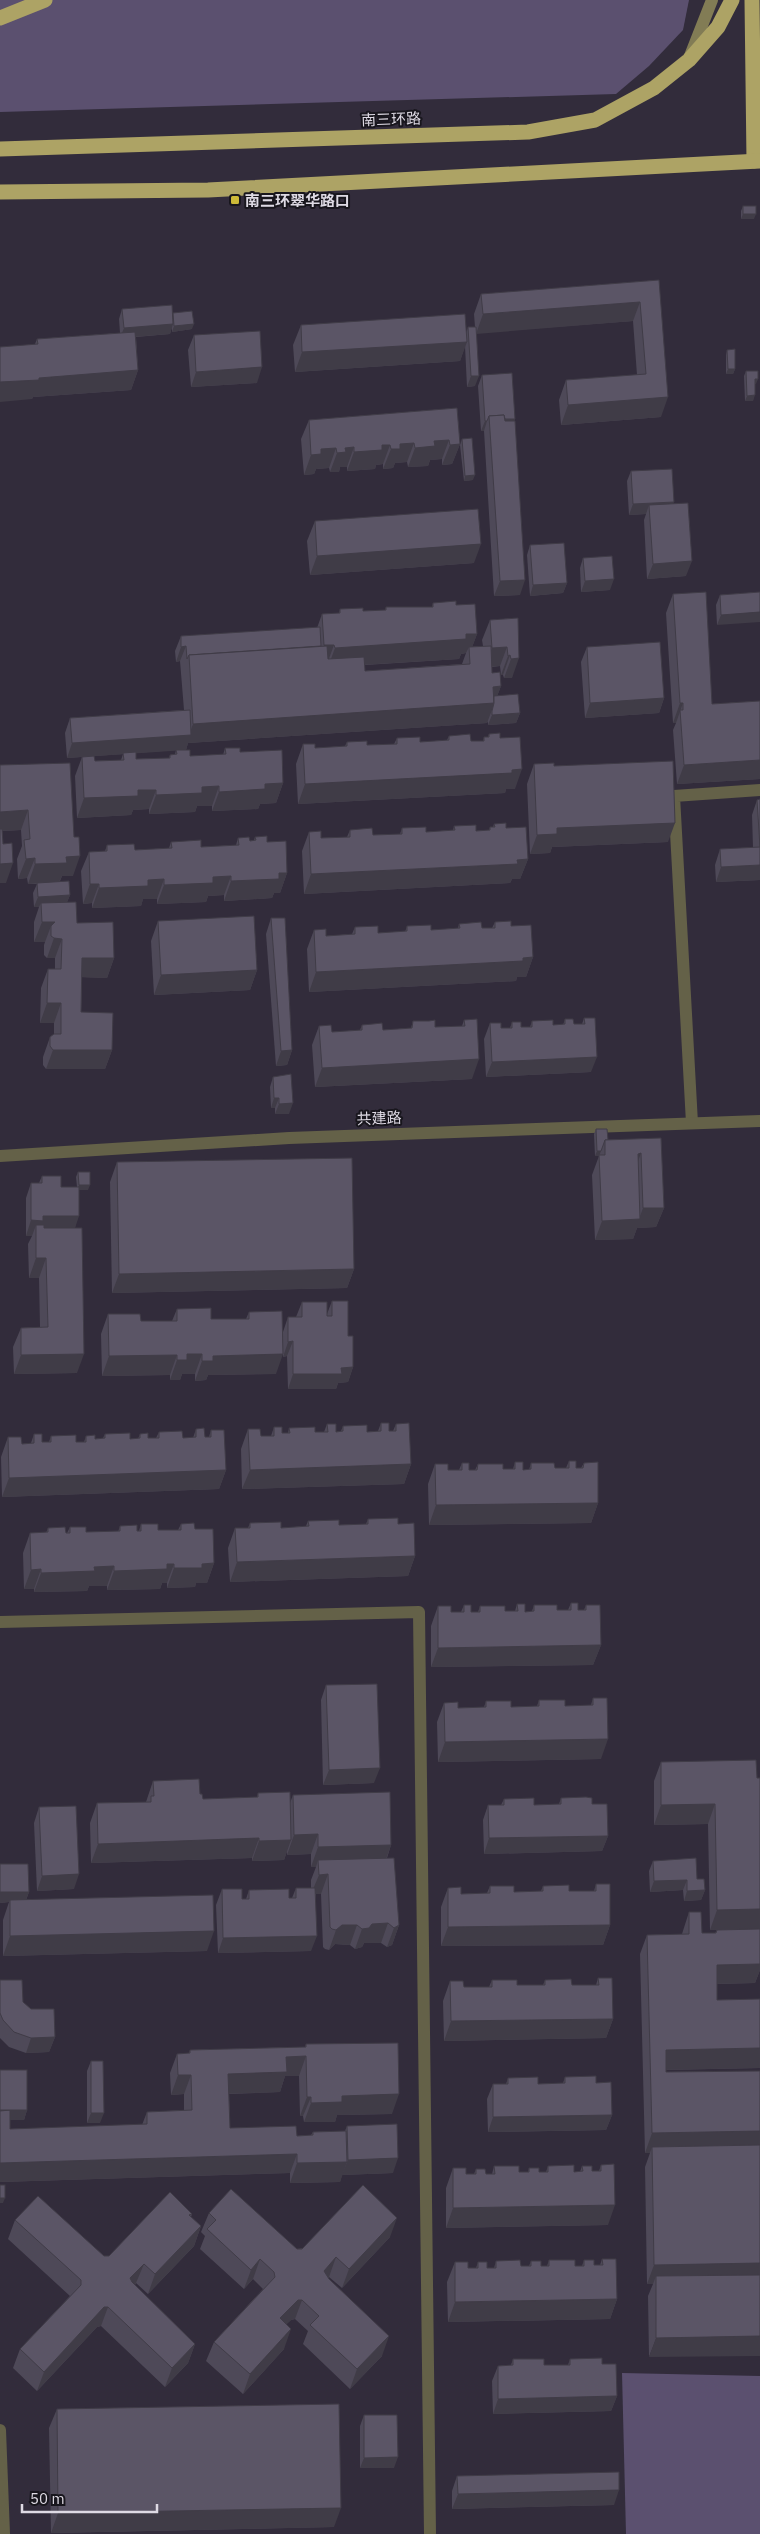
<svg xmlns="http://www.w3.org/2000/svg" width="760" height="2534" viewBox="0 0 760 2534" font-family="'IBM Plex Sans','Noto Sans SC',sans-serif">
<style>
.green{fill:#5b506f}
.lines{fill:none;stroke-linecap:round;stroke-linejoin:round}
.street{stroke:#646148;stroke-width:12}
.secondary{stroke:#827c55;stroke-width:12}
.highway{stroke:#ada365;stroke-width:15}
.wall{fill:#4e4958;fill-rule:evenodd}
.shaded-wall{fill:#403c47}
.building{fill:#5b5566;stroke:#403c47}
.poi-dot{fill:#ccb938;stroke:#18161d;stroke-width:2}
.labels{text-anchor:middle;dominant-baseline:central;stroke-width:4;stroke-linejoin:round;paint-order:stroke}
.street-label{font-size:15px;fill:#dedae4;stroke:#18161d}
.poi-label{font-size:15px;font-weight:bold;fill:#dedae4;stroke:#18161d;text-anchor:start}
</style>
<rect width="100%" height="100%" fill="#322c3b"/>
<g class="green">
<polygon points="0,0 689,0 683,30 649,66 616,94 0,112"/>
<polygon points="622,2373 760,2376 760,2534 626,2534"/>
</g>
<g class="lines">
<g class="street">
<polyline points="692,1123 674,796 760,790"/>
<polyline points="0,1156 289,1138 760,1121"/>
<polyline points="0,1622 419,1612 430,2534"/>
<polyline points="0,2430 4,2534"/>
</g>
<polyline class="secondary" points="690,56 712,0"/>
<g class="highway">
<polyline points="752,0 754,161"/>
<polyline points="0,18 45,0"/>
<polyline points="0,149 528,132 595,120 654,88 689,60 718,27 732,0"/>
<polyline points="0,192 208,190 760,161"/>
</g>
</g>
<g class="wall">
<polygon points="743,206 754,219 741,219 741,211"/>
<polygon points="659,280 661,417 561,425 559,400 566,380 637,375 633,321 477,333 475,386 467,387 465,346 460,361 295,372 293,345 301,325 466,334 468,327 475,327 474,314 481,294"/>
<polygon points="122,309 172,314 192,329 172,332 172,327 170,334 136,337 138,370 131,390 33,397 32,399 35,344 37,339 120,333 119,319"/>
<polygon points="194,335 257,383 191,387 188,350"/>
<polygon points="727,350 735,369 733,374 726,374 726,355"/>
<polygon points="746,371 756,384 755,384 753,401 745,401 744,376"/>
<polygon points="482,375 515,419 514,421 520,595 494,596 484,431 481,431 478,386"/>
<polygon points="457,408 460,444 452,464 442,465 442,459 430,460 428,466 408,467 407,462 395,463 393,468 383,469 383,464 376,465 375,469 347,471 347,467 340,467 339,472 330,472 329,468 316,469 314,474 304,475 301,439 309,420"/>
<polygon points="462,439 473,480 464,481 460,445"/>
<polygon points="631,471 673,504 686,576 647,579 644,520 646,514 629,515 627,481"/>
<polygon points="315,521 474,563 310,575 307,541"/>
<polygon points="530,545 567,583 563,593 530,596 527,555"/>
<polygon points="583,558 610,590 581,592 580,568"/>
<polygon points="760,592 717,625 716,605 720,595"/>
<polygon points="673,594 712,704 760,701 760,779 677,784 673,730 676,723 673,723 666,613"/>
<path d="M433,603L456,605L477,634L472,647L483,646L482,640L490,620L518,618L512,678H504L503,675H501L500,666L492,667V673L501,686L497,696L520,713L516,723L488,725V721L487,723L188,743L186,750L190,756L223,755L225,748L240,752L283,783L276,803L260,804L258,809L212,811V806H197L195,812L149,814V809L133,810L131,815L77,818L75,776L82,757L95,761L121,760L123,754L67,758L65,733L70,718L184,710L180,661L176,662L175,651L181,636L317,628L322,614L339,613L340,609L363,611L385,610L386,607H432ZM466,653L462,664L365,671V665L459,659L461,654ZM176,750L175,754L170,755L169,758L136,759V753Z"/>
<polygon points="587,647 664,698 659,713 585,718 581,662"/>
<polygon points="489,734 500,738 515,789 506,789 505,793 298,804 296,764 303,744 315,748 345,746 347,742 367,745 394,744 397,738 420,742 447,740 449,736 471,741 483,741 484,737 488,737"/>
<polygon points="534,764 554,766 668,842 552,847 550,853 530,854 527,784"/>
<polygon points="0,765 73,876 62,876 60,881 70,895 67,902 77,923 114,958 107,978 82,977 81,1012 112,1050 105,1069 46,1069 43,1065 43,1057 50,1037 54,1034 54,1023 40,1023 41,988 48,969 55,969 55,958 47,958 44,955 44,945 45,942 34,942 34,922 39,907 34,907 33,893 37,884 28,884 27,878 18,879 17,859 22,846 21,830 2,831 6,883 0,883"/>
<polygon points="760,799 760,880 716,882 715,865 720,849 753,848 752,815 757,800"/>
<polygon points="494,824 506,828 528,859 520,879 512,879 510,883 304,894 302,851 309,832 321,838 347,837 350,830 373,835 400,834 402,828 426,832 453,830 454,826 476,831 489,830 490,827 493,827"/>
<polygon points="255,837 267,842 287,873 280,893 274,893 272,898 224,901 224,895 208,896 206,902 157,904 157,899 143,899 141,906 92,908 92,903 83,904 81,871 89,852 105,851 107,845 135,850 169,848 171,842 201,847 236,845 238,838 250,841 254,840"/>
<polygon points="271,918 292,1050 287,1065 276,1066 266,934"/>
<polygon points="158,921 257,970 250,990 154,995 151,941"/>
<polygon points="495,922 511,926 533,957 526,977 517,977 516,981 309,992 307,949 314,930 326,936 352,934 355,927 378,933 405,932 407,926 431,930 458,928 459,924 482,928 492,928"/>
<polygon points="584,1018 591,1072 486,1077 484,1039 490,1023 501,1028 510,1028 512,1022 521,1027 530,1027 532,1021 553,1025 563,1025 565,1019 574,1024 582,1024"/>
<polygon points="464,1020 472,1079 315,1087 312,1045 319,1026 332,1032 360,1030 362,1025 383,1030 411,1028 413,1021 435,1027 462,1026"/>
<polygon points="273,1077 289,1114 275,1114 275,1108 271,1108 270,1087"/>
<polygon points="596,1129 608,1140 661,1138 664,1208 656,1227 637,1228 633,1239 595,1240 592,1175 599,1156 595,1156 594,1134"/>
<polygon points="117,1162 354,1269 347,1288 112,1293 110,1182"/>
<polygon points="78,1172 88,1190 79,1190 75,1228 77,1373 14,1374 13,1347 21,1328 40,1327 39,1278 29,1278 28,1244 32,1236 26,1236 26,1198 31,1183 39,1183 42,1176 61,1187 77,1187 76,1177"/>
<polygon points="332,1301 348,1336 353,1367 348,1382 338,1383 336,1389 288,1389 287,1356 283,1357 283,1332 288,1317 296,1317 302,1302 327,1314"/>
<polygon points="177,1309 211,1319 246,1319 249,1312 276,1374 208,1375 206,1380 195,1381 195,1374 182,1374 180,1380 170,1380 170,1375 102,1376 101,1334 108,1314 141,1321 172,1321"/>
<polygon points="381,1423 389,1431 393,1431 396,1424 411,1464 404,1484 242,1489 241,1449 248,1429 261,1436 271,1436 274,1427 282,1433 288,1433 289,1428 315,1432 324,1432 327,1424 336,1432 341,1431 343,1426 367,1432 378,1431"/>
<polygon points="196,1429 205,1437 209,1437 211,1430 226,1470 219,1489 2,1497 1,1457 8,1437 22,1444 31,1443 34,1434 42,1442 49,1442 51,1436 76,1442 84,1442 86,1436 95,1439 103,1438 105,1434 130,1439 138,1439 140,1434 148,1438 156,1438 159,1432 183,1438 193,1438"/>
<polygon points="569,1461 576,1468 581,1468 584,1463 598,1503 591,1523 429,1525 428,1484 435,1464 448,1470 459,1470 462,1463 469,1470 475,1470 478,1464 503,1469 513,1469 515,1462 523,1470 529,1470 531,1463 555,1468 566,1468"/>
<polygon points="368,1519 398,1524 415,1556 408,1576 230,1582 228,1548 235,1528 248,1528 250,1523 281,1528 306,1526 308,1521 339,1525 366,1524"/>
<polygon points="141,1524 158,1530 178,1530 181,1524 195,1529 214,1563 207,1583 196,1583 195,1587 167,1588 167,1583 162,1583 160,1589 107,1590 107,1586 89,1586 87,1591 34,1592 34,1589 24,1589 23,1553 30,1533 46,1533 48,1528 67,1533 70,1527 86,1532 118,1532 120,1526 139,1531"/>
<polygon points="571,1603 578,1610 584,1610 586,1605 601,1645 593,1665 431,1667 431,1626 438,1606 451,1612 461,1612 464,1605 471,1612 478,1612 480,1606 505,1611 515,1611 517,1604 525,1612 532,1611 534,1605 557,1610 568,1610"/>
<polygon points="326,1685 374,1783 323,1785 321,1700"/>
<polygon points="593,1698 601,1759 438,1762 437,1722 444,1703 458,1708 484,1707 486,1701 511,1707 537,1706 539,1700 565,1706 591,1705"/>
<polygon points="661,1762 757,1778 760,1929 710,1930 708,1824 654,1825 654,1781"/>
<polygon points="153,1781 200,1794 203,1799 257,1797 258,1793 290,1803 293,1795 391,1845 387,1858 399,1925 392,1945 387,1947 381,1943 364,1943 362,1947 355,1949 350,1945 335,1944 329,1950 325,1949 323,1947 321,1894 316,1894 311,1951 218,1953 216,1905 222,1889 242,1899 246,1899 249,1890 289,1898 292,1898 296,1888 311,1888 311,1880 316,1867 311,1867 311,1854 287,1855 287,1851 284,1860 252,1861 252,1858 91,1863 90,1823 97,1803 146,1802"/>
<polygon points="561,1798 592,1804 608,1836 602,1851 484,1854 483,1820 488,1805 501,1805 504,1799 534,1805 559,1804"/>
<polygon points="39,1807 74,1889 37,1891 34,1823"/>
<polygon points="653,1861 697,1879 705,1890 701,1900 684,1901 683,1890 650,1892 649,1871"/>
<polygon points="0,1864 29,1892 26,1900 207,1951 3,1956 3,1920 9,1902 0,1903"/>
<polygon points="596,1884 610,1925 603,1945 441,1946 441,1907 448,1888 461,1894 487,1893 490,1886 514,1892 541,1891 543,1886 569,1891 594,1891"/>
<polygon points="689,1912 702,1933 715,1933 717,1930 760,1929 760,1970 755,1983 717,1984 717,2000 760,1999 760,2068 666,2070 666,2072 760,2071 649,2357 648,2296 653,2284 647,2284 645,2167 650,2153 645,2153 640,1954 647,1935 682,1934"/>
<polygon points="598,1978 613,2019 606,2038 444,2041 443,2001 450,1981 464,1987 489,1987 492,1980 517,1985 543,1985 545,1980 572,1985 596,1985"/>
<polygon points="0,1980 23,2002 55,2037 49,2052 26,2053 9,2047 0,2038"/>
<polygon points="306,2044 392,2114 337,2115 335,2122 304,2122 303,2116 300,2116 299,2076 285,2076 280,2092 229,2094 230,2128 297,2136 311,2135 313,2132 345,2131 347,2126 393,2173 342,2175 340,2182 290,2183 290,2173 0,2182 0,2070 27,2110 24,2120 10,2120 10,2129 142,2125 147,2112 184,2110 184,2094 171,2095 170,2073 177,2054 189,2053 190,2050 305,2047"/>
<polygon points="91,2061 100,2123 87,2123 87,2071"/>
<polygon points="565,2077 596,2083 612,2115 606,2130 488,2132 487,2099 493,2084 506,2084 508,2078 538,2084 563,2083"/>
<polygon points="601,2165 608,2225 446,2228 446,2188 453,2168 466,2174 474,2174 476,2169 486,2174 492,2174 494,2166 519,2172 528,2172 529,2168 539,2172 546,2172 548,2166 574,2172 580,2172 582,2166 592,2171 599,2171"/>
<polygon points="209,2213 297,2249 390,2237 342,2288 329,2277 328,2278 382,2356 350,2389 303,2344 308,2331 295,2319 291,2320 286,2324 284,2349 243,2394 206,2361 214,2342 263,2289 253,2279 244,2289 200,2249 205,2236 201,2232"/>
<polygon points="192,2214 191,2217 201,2226 194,2246 148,2294 136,2283 135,2285 195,2344 188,2363 165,2387 101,2326 97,2327 37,2391 13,2368 20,2349 70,2296 8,2239 15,2220 104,2256 109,2256"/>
<polygon points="602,2259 617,2299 610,2319 448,2322 447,2282 455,2262 468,2268 476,2268 478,2262 487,2268 494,2268 496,2261 521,2266 529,2266 531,2261 541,2266 547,2266 549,2260 575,2266 582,2266 584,2260 594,2265 600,2265"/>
<polygon points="513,2359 544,2365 568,2365 570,2359 602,2364 617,2396 611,2411 493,2414 492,2381 498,2366 511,2365"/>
<polygon points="57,2409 334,2527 51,2533 49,2428"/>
<polygon points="364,2415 394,2468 360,2468 360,2426"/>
<polygon points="457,2476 614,2505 452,2509 452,2491"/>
</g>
<g class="shaded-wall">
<polygon points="743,214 756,214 754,219 741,219"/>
<polygon points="640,302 633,321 476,334 483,314"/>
<polygon points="173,324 170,334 120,338 124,328"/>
<polygon points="194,324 192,329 172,332 174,326"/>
<polygon points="467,342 460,361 295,372 302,352"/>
<polygon points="262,367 257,383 191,387 196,372"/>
<polygon points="728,369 735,369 733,374 726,374"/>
<polygon points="138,370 131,390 33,397 32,399 0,402 0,382 39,378"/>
<polygon points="471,376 479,376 475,386 467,387"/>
<polygon points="755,379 758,379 756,384 753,384"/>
<polygon points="755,395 753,401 745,401 747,396"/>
<polygon points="668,397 661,417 561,425 568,405"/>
<polygon points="515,419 511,429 489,420"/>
<polygon points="485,421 487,421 484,431 481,431"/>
<polygon points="449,440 442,459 430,460 428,466 408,467 415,448 434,441"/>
<polygon points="414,443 407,462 395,463 393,468 383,469 391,449 400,444"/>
<polygon points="460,444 452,464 442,465 450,445"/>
<polygon points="382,445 390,445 383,464 376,465 375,469 347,471 354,452"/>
<polygon points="354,447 347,467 340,467 339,472 330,472 337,453 345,448"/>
<polygon points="336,448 329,468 316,469 314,474 304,475 311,455 321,449"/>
<polygon points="475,475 473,480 464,481 465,476"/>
<polygon points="674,502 670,512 649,505 646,514 629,515 633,504"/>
<polygon points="481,544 474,563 310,575 317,556"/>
<polygon points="692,561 686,576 647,579 653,564"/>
<polygon points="614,579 610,590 581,592 585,581"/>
<polygon points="525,580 520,595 494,596 500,581"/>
<polygon points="567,583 563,593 530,596 533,585"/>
<polygon points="760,612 760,622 717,625 721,615"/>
<polygon points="466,634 477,634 470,653 469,647 466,653 461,654 459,659 328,667 335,648"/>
<polygon points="324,645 334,645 327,664 317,665"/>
<polygon points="186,646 180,661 176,662 181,647"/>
<polygon points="507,647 500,666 485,667 492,648"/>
<polygon points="510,655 503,675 501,675 508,656"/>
<polygon points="519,658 512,678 504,678 511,659"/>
<polygon points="501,686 487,723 188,743 186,750 67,758 72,743 189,735 193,724"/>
<polygon points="664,698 659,713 585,718 590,703"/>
<polygon points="680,703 683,703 676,723 673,723"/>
<polygon points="520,713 516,723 488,725 492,715"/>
<polygon points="760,760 760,779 677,784 684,765"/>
<polygon points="522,769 515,789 506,789 505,793 298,804 305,784"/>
<polygon points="283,783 276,803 260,804 258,809 212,811 219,792 265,784"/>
<polygon points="219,786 212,806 197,806 195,812 149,814 156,795 202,787"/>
<polygon points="138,790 156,790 149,809 133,810 131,815 77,818 84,798"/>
<polygon points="28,810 21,830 0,831 0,812"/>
<polygon points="675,823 668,842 552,847 550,853 530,854 537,835 557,828"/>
<polygon points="80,856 73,876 62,876 59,882 28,884 35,864 66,857"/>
<polygon points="35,858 27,878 18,879 26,859"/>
<polygon points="528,859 520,879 512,879 510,883 304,894 311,874"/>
<polygon points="13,863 6,883 0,883 0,864"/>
<polygon points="760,865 760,880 716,882 721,867"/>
<polygon points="279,873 287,873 280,893 274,893 272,898 224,901 231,881"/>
<polygon points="231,876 224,895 208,896 206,902 157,904 164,885 213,877"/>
<polygon points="164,879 157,899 143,899 141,906 92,908 99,888 148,880"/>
<polygon points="90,884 99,884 92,903 83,904"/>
<polygon points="70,895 66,905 41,903 39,907 34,907 38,897"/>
<polygon points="42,922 55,922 51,926 45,942 34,942"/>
<polygon points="54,938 62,939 55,958 47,958"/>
<polygon points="533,957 526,977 517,977 516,981 309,992 316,972"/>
<polygon points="82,958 114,958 107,978 75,977"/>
<polygon points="257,970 250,990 154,995 161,975"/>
<polygon points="47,1003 61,1003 54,1023 40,1023"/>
<polygon points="53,1050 112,1050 105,1069 46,1069"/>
<polygon points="292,1050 287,1065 276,1066 281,1051"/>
<polygon points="597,1057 591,1072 486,1077 492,1062"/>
<polygon points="479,1059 472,1079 315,1087 322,1068"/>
<polygon points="274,1098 279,1098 275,1108 271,1108"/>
<polygon points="293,1103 289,1114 275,1114 279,1104"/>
<polygon points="597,1151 601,1151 599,1156 595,1156"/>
<polygon points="641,1153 634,1173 638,1154"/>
<polygon points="79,1185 90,1185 88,1190 77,1190"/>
<polygon points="643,1208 664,1208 656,1227 637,1228 633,1239 595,1240 602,1221 639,1219"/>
<polygon points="43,1216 79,1216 74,1231 37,1236 36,1225 32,1236 26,1236 31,1220"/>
<polygon points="36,1258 46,1258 39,1278 29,1278"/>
<polygon points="354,1269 347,1288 112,1293 119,1274"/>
<polygon points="293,1341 287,1356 283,1357 288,1342"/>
<polygon points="84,1354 77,1373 14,1374 21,1355"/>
<polygon points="187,1354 202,1354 195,1374 182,1374 180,1380 170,1380 177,1360"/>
<polygon points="283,1354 276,1374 208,1375 206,1380 195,1381 202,1361 213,1356"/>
<polygon points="177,1355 170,1375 102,1376 109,1356"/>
<polygon points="353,1367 348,1382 338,1383 336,1389 288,1389 293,1374 341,1368"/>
<polygon points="411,1464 404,1484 242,1489 250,1470"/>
<polygon points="226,1470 219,1489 2,1497 9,1478"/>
<polygon points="598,1503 591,1523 429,1525 436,1505"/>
<polygon points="415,1556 408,1576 230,1582 237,1562"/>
<polygon points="214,1563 207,1583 196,1583 195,1587 167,1588 174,1568 202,1564"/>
<polygon points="167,1564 174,1564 167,1583 162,1583 160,1589 107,1590 114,1571"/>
<polygon points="114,1566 107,1586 89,1586 87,1591 34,1592 41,1573 94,1567"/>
<polygon points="41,1569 34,1589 24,1589 31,1570"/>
<polygon points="601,1645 593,1665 431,1667 438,1648"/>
<polygon points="608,1739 601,1759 438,1762 445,1742"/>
<polygon points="380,1768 374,1783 323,1785 329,1770"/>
<polygon points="715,1804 708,1824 654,1825 661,1805"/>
<polygon points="318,1834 311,1854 287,1855 294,1835"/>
<polygon points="608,1836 602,1851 484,1854 489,1838"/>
<polygon points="259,1838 252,1858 91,1863 98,1844"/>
<polygon points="291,1840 284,1860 252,1861 259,1841"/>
<polygon points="391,1845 384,1865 318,1860 316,1867 311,1867 318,1847"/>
<polygon points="79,1874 74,1889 37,1891 42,1876"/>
<polygon points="328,1874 321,1894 311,1894 319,1875"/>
<polygon points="687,1880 683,1890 650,1892 654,1881"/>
<polygon points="705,1890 701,1900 684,1901 687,1891"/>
<polygon points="0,1892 29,1892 25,1902 10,1900 9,1902 0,1903"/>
<polygon points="760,1909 760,1929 710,1930 717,1910"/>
<polygon points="388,1923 381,1943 364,1943 362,1947 355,1949 362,1929 372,1924"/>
<polygon points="342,1925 357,1925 350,1945 335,1944 329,1950 336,1930"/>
<polygon points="399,1925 392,1945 387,1947 394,1928"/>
<polygon points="610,1925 603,1945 441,1946 448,1927"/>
<polygon points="214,1931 207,1951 3,1956 10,1936"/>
<polygon points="317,1936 311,1951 218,1953 223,1938"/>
<polygon points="760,1964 760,1970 755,1983 709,1984 717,1965"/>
<polygon points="613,2019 606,2038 444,2041 451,2021"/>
<polygon points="55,2037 49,2052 26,2053 31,2038"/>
<polygon points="760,2048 760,2068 659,2070 666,2050"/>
<polygon points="306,2056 299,2076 285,2076 280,2092 221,2094 228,2074 286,2057"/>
<polygon points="178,2075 191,2075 184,2094 171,2095"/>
<polygon points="399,2094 392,2114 337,2115 335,2122 304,2122 311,2103 342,2096"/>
<polygon points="307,2097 311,2097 303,2116 300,2116"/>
<polygon points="0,2110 27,2110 24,2120 0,2120"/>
<polygon points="91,2113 104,2113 100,2123 87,2123"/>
<polygon points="612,2115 606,2130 488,2132 493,2117"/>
<polygon points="760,2131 760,2144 758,2151 652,2147 650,2153 645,2153 652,2133"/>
<polygon points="297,2154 290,2173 0,2182 0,2163"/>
<polygon points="398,2158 393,2173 342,2175 348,2160"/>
<polygon points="347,2162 340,2182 290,2183 297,2163"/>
<polygon points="0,2198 5,2198 3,2203 0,2203"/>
<polygon points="615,2205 608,2225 446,2228 453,2208"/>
<polygon points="397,2218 390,2237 342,2288 349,2269"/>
<polygon points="201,2226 194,2246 148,2294 155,2274"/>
<polygon points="336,2257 329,2277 317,2290 324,2271"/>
<polygon points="260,2259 253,2279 244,2289 251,2270"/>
<polygon points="760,2263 760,2282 656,2276 653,2284 647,2284 654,2265"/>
<polygon points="144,2264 136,2283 123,2297 130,2278"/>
<polygon points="617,2299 610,2319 448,2322 455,2302"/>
<polygon points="298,2300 302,2300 295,2319 291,2320 273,2338 280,2318"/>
<polygon points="104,2307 108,2307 101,2326 97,2327 37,2391 44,2372"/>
<polygon points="291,2329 284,2349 243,2394 250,2374"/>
<polygon points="389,2336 382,2356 350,2389 357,2369"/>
<polygon points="760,2336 760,2356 649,2357 656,2338"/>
<polygon points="195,2344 188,2363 165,2387 172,2368"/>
<polygon points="617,2396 611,2411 493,2414 498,2399"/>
<polygon points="398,2457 394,2468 360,2468 364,2458"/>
<polygon points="619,2490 614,2505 452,2509 458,2494"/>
<polygon points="341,2508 334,2527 51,2533 58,2513"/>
</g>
<g class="building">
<rect x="743" y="206" width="13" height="8"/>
<polygon points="659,280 668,397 568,405 566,380 646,374 640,302 483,314 481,294"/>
<polygon points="172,305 173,324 124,328 122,309"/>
<polygon points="192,311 194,324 174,326 173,313"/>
<polygon points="465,314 467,342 302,352 301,325"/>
<polygon points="468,327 476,327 479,376 471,376"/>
<polygon points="260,331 262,367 196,372 194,335"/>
<polygon points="135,332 138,370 39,378 39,380 0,382 0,347 38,344 37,339"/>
<polygon points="735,349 735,369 728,369 727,350"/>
<polygon points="746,371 758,371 758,379 755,379 755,395 747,396"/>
<polygon points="512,373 515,419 505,419 504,415 489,416 487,421 485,421 482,375"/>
<polygon points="457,408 460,444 450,445 449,440 434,441 435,446 415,448 414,443 400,444 400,449 391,449 390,445 382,445 382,450 354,452 354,447 345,448 346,452 337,453 336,448 321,449 321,454 311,455 309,420"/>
<polygon points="504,415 505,421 515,421 525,580 500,581 489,416"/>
<polygon points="472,438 475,475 465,476 462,439"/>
<polygon points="672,469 674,502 633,504 631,471"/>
<polygon points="688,503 692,561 653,564 649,505"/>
<polygon points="478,509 481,544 317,556 315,521"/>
<polygon points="564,543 567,583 533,585 530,545"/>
<polygon points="612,556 614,579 585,581 583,558"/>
<polygon points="706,592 712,704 760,701 760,760 684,765 680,710 683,710 683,703 680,703 673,594"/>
<polygon points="760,592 760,612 721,615 720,595"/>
<polygon points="456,601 456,605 475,604 477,634 466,634 466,639 335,648 334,645 324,645 322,614 340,613 340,609 363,608 363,611 386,610 386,607 433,607 433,603"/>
<polygon points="518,618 519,658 511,659 510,655 508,656 507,647 492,648 490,620"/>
<polygon points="320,627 321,646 189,655 187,659 186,646 181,647 181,636"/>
<polygon points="660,642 664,698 590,703 587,647"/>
<polygon points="327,646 328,659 364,657 365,671 470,664 469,647 491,646 492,673 500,672 501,686 493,687 494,703 193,724 189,655"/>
<polygon points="518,694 520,713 492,715 492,711 494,703 494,696"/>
<polygon points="190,710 191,735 72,743 70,718"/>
<polygon points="500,733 500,738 520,737 522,769 512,770 512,773 305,784 303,744 315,744 315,748 347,746 347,742 367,741 367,745 397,744 397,738 420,737 420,742 449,740 449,736 470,734 471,741 484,741 484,737 489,737 489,734"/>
<polygon points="225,748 240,748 240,752 282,750 283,783 265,784 265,789 219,792 219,786 202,787 202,793 156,795 156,790 138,790 138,796 84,798 82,757 94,756 95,761 124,760 123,753 136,752 136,759 170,758 170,755 177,754 176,750 190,750 190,756 226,754"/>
<polygon points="673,761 675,823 557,828 557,834 537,835 534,764 554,763 554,766"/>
<polygon points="70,763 74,837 79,837 80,856 66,857 67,863 35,864 35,858 26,859 24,840 30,839 28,810 0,812 0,765"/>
<polygon points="760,799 760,865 721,867 720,849 760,847 757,800"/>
<polygon points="506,823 506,828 526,827 528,859 517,860 518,864 311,874 309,832 321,831 321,838 350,837 350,830 372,828 373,835 402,834 402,828 426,827 426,832 455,830 454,826 476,825 476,831 490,830 490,827 495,827 494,824"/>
<polygon points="0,829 2,829 3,844 12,843 13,863 0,864"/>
<polygon points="267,836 267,842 286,841 287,873 279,873 279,879 231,881 231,876 213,877 213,883 164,885 164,879 148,880 148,886 99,888 99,884 90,884 89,852 107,851 107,845 134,844 135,850 172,848 171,842 201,840 201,847 239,845 238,838 249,837 250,841 256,840 255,837"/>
<polygon points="69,881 70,895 38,897 37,883"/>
<polygon points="76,902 77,923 113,922 114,958 82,958 81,1012 113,1013 112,1050 53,1050 50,1046 50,1037 54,1034 61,1034 61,1003 47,1003 48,969 61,969 62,939 54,938 51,936 51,926 55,922 42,922 41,903"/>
<polygon points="254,916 257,970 161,975 158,921"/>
<polygon points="271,918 285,918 292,1050 281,1051"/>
<polygon points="511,921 511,926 531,925 533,957 523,958 523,961 316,972 314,930 326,929 326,936 355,934 355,927 378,926 378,933 407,931 407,926 431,925 431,930 460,928 459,924 481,922 482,928 495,928 495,922"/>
<polygon points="584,1018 595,1018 597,1057 492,1062 490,1023 501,1023 501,1028 512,1028 512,1022 521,1022 521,1027 532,1027 532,1021 553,1020 553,1025 565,1024 565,1019 573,1019 574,1024 585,1024"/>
<polygon points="477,1019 479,1059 322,1068 319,1026 331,1025 332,1032 362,1030 362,1025 373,1024 382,1023 383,1030 412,1028 413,1021 429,1021 435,1020 435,1027 465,1026 464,1020"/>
<polygon points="291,1074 293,1103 279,1104 279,1098 274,1098 273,1077"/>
<polygon points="596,1129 607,1129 608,1140 605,1140 601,1151 597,1151"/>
<polygon points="661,1138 664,1208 643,1208 641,1153 638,1154 640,1219 602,1221 599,1155 605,1155 605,1140"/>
<polygon points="352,1158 354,1269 119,1274 117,1162"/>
<polygon points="78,1172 90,1172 90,1185 79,1185"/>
<polygon points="42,1176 61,1176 61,1187 79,1187 79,1216 43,1216 43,1221 31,1220 31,1183 42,1183"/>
<polygon points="36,1225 44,1225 44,1228 82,1228 84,1354 21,1355 21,1328 48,1327 46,1258 36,1258"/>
<polygon points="332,1301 348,1301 348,1336 353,1336 353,1367 341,1368 342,1374 293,1374 293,1341 288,1342 288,1317 302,1317 302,1302 327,1302 327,1316 332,1316"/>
<polygon points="211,1308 211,1319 249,1319 249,1312 282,1311 283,1354 213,1356 213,1361 202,1361 202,1354 187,1354 187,1360 177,1360 177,1355 109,1356 108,1314 140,1314 141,1321 177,1321 177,1309"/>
<polygon points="381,1423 389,1423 389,1431 396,1431 396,1424 409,1423 411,1464 250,1470 248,1429 260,1429 261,1436 274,1436 274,1427 282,1427 282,1433 290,1433 289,1428 315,1427 315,1432 328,1432 327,1424 336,1424 336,1432 343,1431 343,1426 367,1425 367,1432 381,1431"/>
<polygon points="204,1428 205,1437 211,1437 211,1430 224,1430 226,1470 9,1478 8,1437 21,1437 22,1444 34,1443 34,1434 42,1434 42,1442 51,1442 51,1436 76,1435 76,1442 86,1442 86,1436 95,1435 95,1439 105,1438 105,1434 130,1433 130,1439 140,1438 140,1434 148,1433 148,1438 159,1438 159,1432 182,1431 183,1438 196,1437 196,1429"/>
<polygon points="569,1461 576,1461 576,1468 583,1468 584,1463 598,1462 598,1503 436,1505 435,1464 448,1464 448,1470 462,1470 462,1463 469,1463 469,1470 477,1470 478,1464 503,1464 503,1469 515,1469 515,1462 523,1462 523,1470 531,1469 531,1463 554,1463 555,1468 569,1468"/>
<polygon points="398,1518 398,1524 414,1523 415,1556 237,1562 235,1528 250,1528 250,1523 281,1522 281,1528 309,1526 308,1521 339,1520 339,1525 368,1524 368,1519"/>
<polygon points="194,1523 195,1529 213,1529 214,1563 202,1564 202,1568 174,1568 174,1564 167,1564 167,1569 114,1571 114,1566 94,1567 95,1571 41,1573 41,1569 31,1570 30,1533 48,1532 48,1528 65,1527 66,1533 70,1533 70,1527 86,1527 86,1532 120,1531 120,1526 137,1525 137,1531 141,1531 141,1524 158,1524 158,1530 181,1530 181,1524"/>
<polygon points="571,1603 578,1603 578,1610 586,1610 586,1605 600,1605 601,1645 438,1648 438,1606 451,1606 451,1612 464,1612 464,1605 471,1605 471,1612 480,1612 480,1606 505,1606 505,1611 518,1611 517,1604 525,1604 525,1612 534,1611 534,1605 557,1605 557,1610 571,1610"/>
<polygon points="377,1684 380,1768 329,1770 326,1685"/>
<polygon points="593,1698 607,1698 608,1739 445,1742 444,1703 458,1702 458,1708 486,1707 486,1701 511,1701 511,1707 539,1706 539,1700 565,1700 565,1706 593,1705"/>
<polygon points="756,1760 757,1778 760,1778 760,1909 717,1910 715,1804 661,1805 661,1762"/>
<polygon points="199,1779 200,1794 202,1794 203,1799 258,1797 258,1793 290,1792 291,1840 259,1841 259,1838 98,1844 97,1803 151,1802 151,1796 154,1796 153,1781"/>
<polygon points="390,1792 391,1845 318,1847 318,1834 294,1835 293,1795"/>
<polygon points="586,1797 592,1798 592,1804 607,1804 608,1836 489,1838 488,1805 504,1805 504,1799 534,1798 534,1805 561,1804 561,1798"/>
<polygon points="76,1806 79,1874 42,1876 39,1807"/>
<polygon points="394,1858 399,1925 394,1928 388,1923 372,1924 369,1928 362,1929 357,1925 342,1925 336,1930 332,1929 330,1927 328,1874 319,1875 318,1860"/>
<polygon points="696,1858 697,1879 704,1879 705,1890 687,1891 687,1880 654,1881 653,1861"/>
<polygon points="0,1864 28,1864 29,1892 0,1892"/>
<polygon points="596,1884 610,1884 610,1925 448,1927 448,1888 461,1887 461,1894 490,1893 490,1886 514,1886 514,1892 543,1891 543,1886 569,1885 569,1891 596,1891"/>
<polygon points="296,1888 315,1888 317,1936 223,1938 222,1889 242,1889 242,1899 249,1899 249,1890 289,1889 289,1898 296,1898"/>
<polygon points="213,1895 214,1931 10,1936 10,1900"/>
<polygon points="689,1912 701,1912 702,1933 716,1933 717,1930 760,1929 760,1964 717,1965 717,2000 760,1999 760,2048 666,2050 666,2072 760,2071 760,2131 652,2133 647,1935 689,1934"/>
<polygon points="598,1978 612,1978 613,2019 451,2021 450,1981 463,1981 464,1987 492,1987 492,1980 517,1980 517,1985 545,1985 545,1980 571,1979 572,1985 599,1985"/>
<polygon points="0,1980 22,1980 23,2002 31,2009 54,2009 55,2037 31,2038 14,2032 3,2020 0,2013"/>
<polygon points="398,2043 399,2094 342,2096 342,2102 311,2103 311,2097 307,2097 306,2056 286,2057 287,2072 228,2074 230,2128 296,2126 297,2136 313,2135 313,2132 346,2131 347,2162 297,2163 297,2154 0,2163 0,2111 10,2110 10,2129 147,2124 147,2112 192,2110 191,2075 178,2075 177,2054 190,2053 190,2050 306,2047 306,2044"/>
<polygon points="91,2061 103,2061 104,2113 91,2113"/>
<rect x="0" y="2070" width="27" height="40"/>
<polygon points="596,2076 596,2083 611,2082 612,2115 493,2117 493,2084 508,2084 508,2078 538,2077 538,2084 565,2083 565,2077"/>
<polygon points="397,2124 398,2158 348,2160 347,2126"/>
<polygon points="760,2145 760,2263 654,2265 652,2147"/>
<polygon points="614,2164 615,2205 453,2208 453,2168 466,2168 466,2174 476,2174 476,2169 485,2169 486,2174 495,2174 494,2166 519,2166 519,2172 529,2172 529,2168 539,2168 539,2172 548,2172 548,2166 574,2165 574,2172 583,2171 582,2166 592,2166 592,2171 601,2171 601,2165"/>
<rect x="0" y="2185" width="5" height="13"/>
<polygon points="363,2185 397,2218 349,2269 336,2257 324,2271 329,2279 389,2336 357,2369 310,2325 319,2316 302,2300 298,2300 280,2318 291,2329 250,2374 214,2342 275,2277 274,2272 260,2259 251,2270 207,2229 216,2220 209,2213 231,2189 297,2249 302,2249"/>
<polygon points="170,2192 192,2214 189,2215 201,2226 155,2274 144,2264 130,2278 132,2282 195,2344 172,2368 108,2307 104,2307 44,2372 20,2349 81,2285 81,2280 15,2220 38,2196 104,2256 109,2256"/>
<polygon points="602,2259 616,2259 617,2299 455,2302 455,2262 468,2262 468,2268 478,2268 478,2262 487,2262 487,2268 496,2268 496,2261 520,2260 521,2266 531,2266 531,2261 541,2261 541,2266 549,2266 549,2260 575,2260 575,2266 584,2266 584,2260 594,2260 594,2265 603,2265"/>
<polygon points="760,2275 760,2336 656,2338 656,2276"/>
<polygon points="602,2358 602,2364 616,2364 617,2396 498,2399 498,2366 513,2365 513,2359 544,2359 544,2365 570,2365 570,2359"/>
<polygon points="339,2404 341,2508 58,2513 57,2409"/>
<polygon points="364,2415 397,2415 398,2457 364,2458"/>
<polygon points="619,2472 619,2490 458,2494 457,2476"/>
</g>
<rect class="poi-dot" x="230" y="195" width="10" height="10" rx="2.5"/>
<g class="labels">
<g class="street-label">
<text transform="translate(391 119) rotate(-2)">南三环路</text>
<text transform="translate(379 1118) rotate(-2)">共建路</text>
</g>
<g class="poi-label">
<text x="245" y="200">南三环翠华路口</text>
</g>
</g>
<path d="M22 2504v8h135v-8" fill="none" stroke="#dedae4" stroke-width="2.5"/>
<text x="30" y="2504" font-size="15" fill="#dedae4" stroke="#18161d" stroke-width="4" paint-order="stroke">50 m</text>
</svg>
